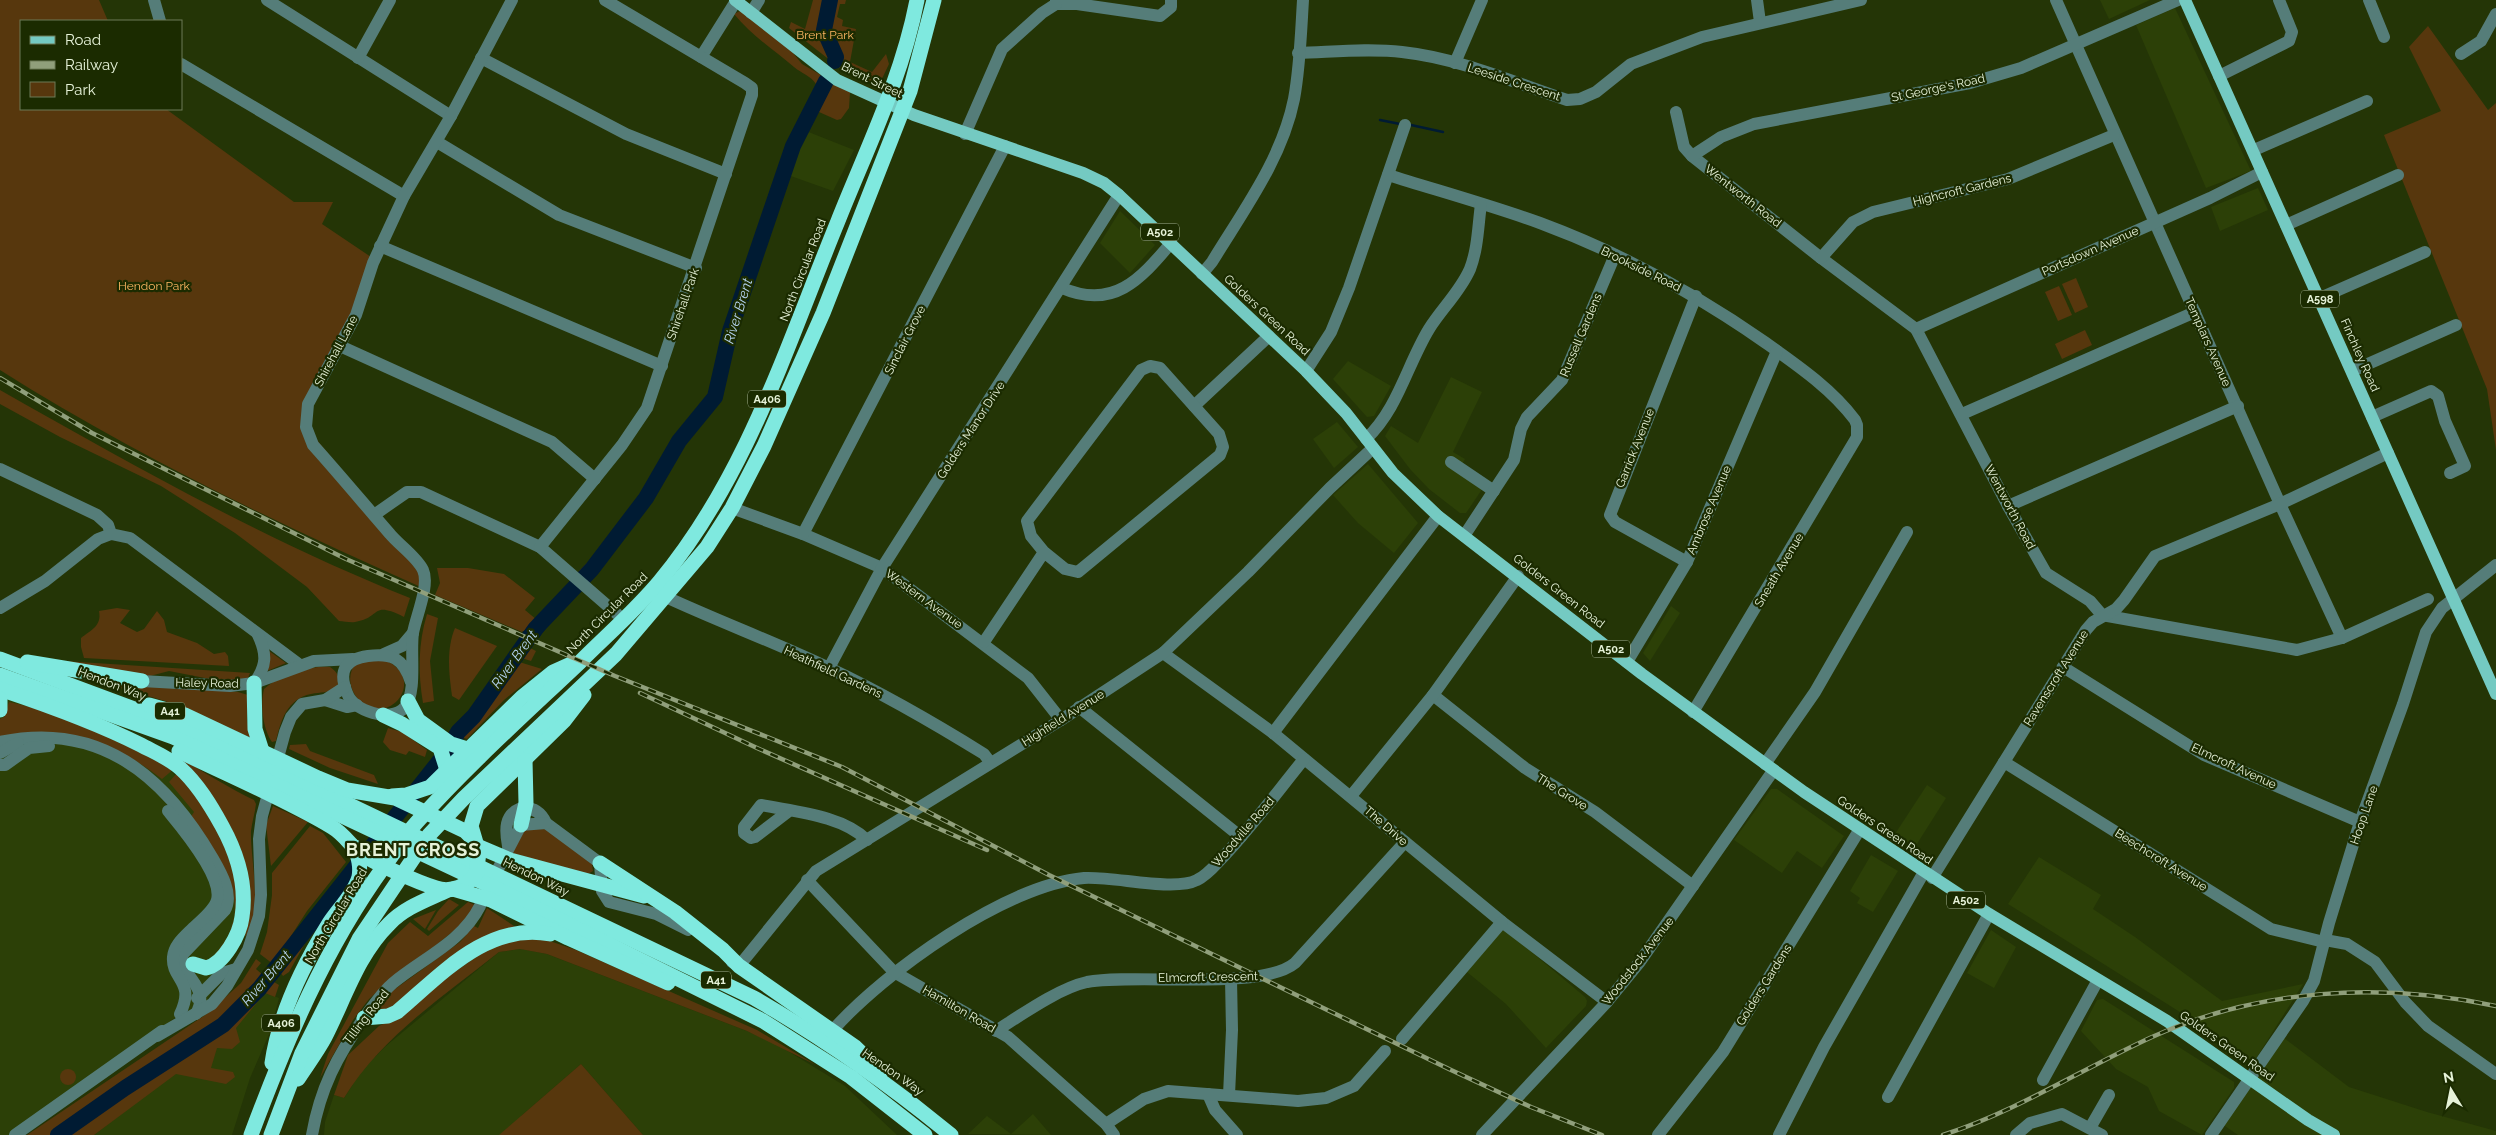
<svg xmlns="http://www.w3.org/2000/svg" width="2496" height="1135" viewBox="0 0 2496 1135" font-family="Raleway,sans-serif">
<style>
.built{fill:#2c4007}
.green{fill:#57370d}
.water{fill:#001b33}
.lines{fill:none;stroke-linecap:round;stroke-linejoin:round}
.stream{stroke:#001b33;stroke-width:2.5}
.river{stroke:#001b33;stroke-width:16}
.minor{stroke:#557d79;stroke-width:12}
.major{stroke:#74cac2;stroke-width:12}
.highway{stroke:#7fe9df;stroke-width:15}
.rail-casing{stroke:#909f7b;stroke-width:4.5}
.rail{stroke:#1b2b00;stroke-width:2.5;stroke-dasharray:8;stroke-linecap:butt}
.labels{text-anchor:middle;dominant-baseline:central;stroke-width:4.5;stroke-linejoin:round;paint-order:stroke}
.shield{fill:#1b2b00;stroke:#a9b697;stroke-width:1}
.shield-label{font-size:11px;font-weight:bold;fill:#e6f2d8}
.park-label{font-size:12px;fill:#feb663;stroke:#1b2b00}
.street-label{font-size:12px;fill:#e6f2d8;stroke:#1b2b00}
.water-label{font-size:14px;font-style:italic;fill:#b5d3f0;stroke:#1b2b00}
.district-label{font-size:18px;font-weight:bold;letter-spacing:1px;fill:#e6f2d8;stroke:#1b2b00}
</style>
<rect width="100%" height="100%" fill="#243506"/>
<g class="built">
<polygon points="2100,0 2150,0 2109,19"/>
<polygon points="2175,8 2251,171 2206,188 2136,25"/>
<polygon points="806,131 854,150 833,191 788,175 796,150"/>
<polygon points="2258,188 2268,210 2220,231 2211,207"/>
<polygon points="1120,211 1155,245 1130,273 1100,243"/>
<polygon points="1348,361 1391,386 1374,416 1367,417 1333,379"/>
<polygon points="1451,377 1482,392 1453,452 1465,459 1461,466 1487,482 1466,513 1460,513 1429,489 1410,469 1385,436 1391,426 1418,443"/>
<polygon points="1337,422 1358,447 1334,468 1313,439"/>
<polygon points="1368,464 1418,523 1394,553 1358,523 1333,495"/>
<polygon points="1671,606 1680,613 1650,661 1643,653"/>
<polygon points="0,695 165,765 201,801 240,902 222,973 205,1004 180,1014 15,1135 0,1135"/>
<polygon points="1927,785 1946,798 1915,847 1895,834"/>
<polygon points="1771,789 1777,789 1844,836 1822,868 1797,851 1782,873 1734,840"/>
<polygon points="1871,855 1898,871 1873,912 1857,903 1860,898 1850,891"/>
<polygon points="2039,857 2101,895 2093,909 2135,937 2222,1001 2303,984 2255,1060 2252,1061 2191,1019 2008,904"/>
<polygon points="1503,928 1585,997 1587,1001 1586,1006 1546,1048 1506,1004 1467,972"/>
<polygon points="1991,930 2016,947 1994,988 1967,973"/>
<polygon points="521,949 547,954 747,1031 778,1045 845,1086 897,1135 643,1135 581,1064 521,1116 537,1135 324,1135 325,1122 334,1095 344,1098 362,1070 386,1046 499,952"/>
<polygon points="266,993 279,998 270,1032 250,1078 232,1135 94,1135 169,1077"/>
<polygon points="2103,999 2234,1082 2234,1088 2202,1135 2159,1111 2148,1087 2116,1069 2081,1031 2097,1000"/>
<polygon points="2280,1035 2349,1087 2427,1112 2496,1131 2496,1135 2238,1135 2219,1122"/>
<polygon points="1033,1114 1051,1135 968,1134 987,1116 1011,1134"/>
</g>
<g class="green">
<path d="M0,0H99L108,21H21V109H166L294,202H333L322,224L374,259L340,345L308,404L307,428L423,568V588C279,524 134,455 0,370Z"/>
<polygon points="813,0 846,0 845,4 840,4 837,17 843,20 842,26 856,29 850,62 872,72 886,54 889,64 880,83 876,85 845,72 789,28 791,22 805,29"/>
<path d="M742,10L788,47L802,64L850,92L849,108L841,119L837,120L819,112L796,150L733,336L716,404L679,448L654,495L589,579L579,571L599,551L641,497L662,466L677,436L703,409L710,394L724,337L747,274L788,148L809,110L816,84C811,76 801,73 794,67C774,50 751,35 734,14Z"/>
<polygon points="2428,26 2488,110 2496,103 2496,450 2487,389 2384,135 2441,111 2409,47"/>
<polygon points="2076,278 2088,307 2075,313 2062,284"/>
<polygon points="2059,286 2072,315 2058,321 2045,292"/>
<polygon points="2085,330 2092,345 2062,359 2055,344"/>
<path d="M0,390C134,466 267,541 410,598L404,617C370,600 382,618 355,622C350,623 344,621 339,621L307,587L235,533L161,486L60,437L0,404Z"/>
<polygon points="437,568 468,568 504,574 535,598 525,610 537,620 532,627 522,632 435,595 440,583"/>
<path d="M117,608L130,610L120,623L137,632L144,629L157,611L164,620L167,632L197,643L214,654L225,652L228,656L229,666L84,658L81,647V638C91,630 102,626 99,611Z"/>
<path d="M427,614L438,618L430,661L434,701L423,703C418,673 418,644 427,614Z"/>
<path d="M455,628L497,646L459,700L452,696C449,674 446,649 455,628Z"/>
<polygon points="526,646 536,651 531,661 518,657"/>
<polygon points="269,651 286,663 267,671"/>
<path d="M383,659C433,680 382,735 355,695C348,683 349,674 355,663Z"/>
<polygon points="64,661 250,673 248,678 233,680 210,679 169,671 150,676"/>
<path d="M516,661L542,669L504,700L467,739L461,737C482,715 498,686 516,661Z"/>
<path d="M330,667C339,673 340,678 337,688C328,693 321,692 311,694C287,699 281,720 276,741L272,742C263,729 260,705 264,689C279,675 309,665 330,667Z"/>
<polygon points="86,678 238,692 248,695 247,720 251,738 165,701"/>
<path d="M9,702C68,714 122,742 175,768L162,779C113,741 61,725 0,738V719L4,717Z"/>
<polygon points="388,728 402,732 427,750 425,757 409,751 406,755 390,750 383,742"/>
<polygon points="306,744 310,751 374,775 378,784 330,768 289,749 290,745"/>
<path d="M156,745C190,762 220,784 254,800L256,804C255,813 252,822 251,831C250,859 264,915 245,937L249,904L240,848Z"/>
<path d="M179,771L222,835L240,896L227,943L211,960C217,951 226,941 231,931C247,890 211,849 190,818L194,812L169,782Z"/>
<polygon points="273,806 308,822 271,866 266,825"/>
<polygon points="310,826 323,833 346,862 307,911 273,964 260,954 267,932 272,895 272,873"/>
<polygon points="527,828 545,828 592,864 593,871 586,875 512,853 522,832"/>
<polygon points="449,899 459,905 429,931 427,929 438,911"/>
<polygon points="468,902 475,905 462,924 435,946 401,970 369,999 353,1020 320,1078 328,1054 388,943 410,922 428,936"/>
<polygon points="487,908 517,928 394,1010 372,1014 391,992 460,942 474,926 478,928"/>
<polygon points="436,910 425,929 413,919"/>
<polygon points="308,938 289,972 283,976 277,968"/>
<path d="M502,939H544L576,950L757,1030L816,1065L747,1031L547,954L520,949L499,952C444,996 381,1037 344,1098L334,1095L348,1055L379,1026L397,1017L413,1001Z"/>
<polygon points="256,959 261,963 256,969 265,977 221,1022 104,1097 50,1135 27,1135 208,1013 241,983"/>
<polygon points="269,979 279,985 275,997 265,993 236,1028 240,1042 232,1049 217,1048 211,1068 233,1072 235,1077 226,1084 176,1074 94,1135 66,1135 128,1091 224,1028"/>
<polygon points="581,1064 643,1135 499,1135"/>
<circle cx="68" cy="1077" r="8"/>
</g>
<polygon class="water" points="573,583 580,592 557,613 539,638 522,632 532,627"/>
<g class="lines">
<g class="stream">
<polyline points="1380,120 1400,124"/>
<polyline points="1411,125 1443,132"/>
</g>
<g class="river">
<polyline points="830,0 824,30 836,57 835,61"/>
<polyline points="58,1135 125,1088 223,1025 259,989 449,749 458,732 474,716 535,629 592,569 646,498 679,441 715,397 730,331 793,146 826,81"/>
</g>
<g class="minor">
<polyline points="154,0 160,21"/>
<polyline points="267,0 451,116"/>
<polyline points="1757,0 1760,22"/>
<polyline points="2056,0 2280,504 2342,638"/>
<polyline points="2369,0 2384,37"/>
<polyline points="1056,4 1077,4 1160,16 1171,7 1171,0"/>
<polyline points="751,13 759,0"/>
<path d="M1298,53C1332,52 1368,48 1402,52C1458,58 1513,82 1567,100L1580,99L1596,92L1631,64L1702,37L1861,0"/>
<polyline points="2461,54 2481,41 2496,14"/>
<polyline points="701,57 736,1"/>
<polyline points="358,58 390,0"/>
<polyline points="481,58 626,134 726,174"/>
<polyline points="1455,63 1482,0"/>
<polyline points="181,64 404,196"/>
<polyline points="2219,76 2289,41 2292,32 2279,0"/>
<polyline points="1676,112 1684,147 1692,156 1821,258 1916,329 2008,506 2046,573 2090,601 2102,615 2297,650 2342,638 2428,599"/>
<polyline points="965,134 1002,49 1042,13 1056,4 1056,0"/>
<polyline points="437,142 559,215 696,268"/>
<polyline points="2254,150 2367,101"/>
<polyline points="1692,156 1721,137 1754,124 1970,83 2021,68 2178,0"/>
<path d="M1388,175C1439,191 1490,205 1540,223C1621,253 1696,294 1766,343C1797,365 1832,389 1855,420L1857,425V437L1693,712"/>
<polyline points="2286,225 2398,175"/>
<polyline points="380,246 662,366"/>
<polyline points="1821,258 1853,222 1873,212 2008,179 2114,135"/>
<path d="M1202,274L1212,262C1243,211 1282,159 1294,99C1300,67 1301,32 1303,0"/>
<path d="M1062,288C1113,310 1140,280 1171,243"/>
<polyline points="2320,298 2425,252"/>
<polyline points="1916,329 2210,198 2262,172"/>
<polyline points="340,346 552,442 595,479"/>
<polyline points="1306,371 1331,332 1349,288 1405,125"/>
<polyline points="2352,371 2456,325"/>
<polyline points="1194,406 1269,336"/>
<polyline points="1962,414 2195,312"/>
<polyline points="2372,417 2431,391 2438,396 2445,421 2465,466 2450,473"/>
<path d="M1366,439C1398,409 1407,365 1429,329C1442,308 1460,292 1470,269C1478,248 1478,226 1481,204"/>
<polyline points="1451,462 1494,491"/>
<polyline points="0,469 97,515 108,525 111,534"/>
<polyline points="2008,506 2238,406"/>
<polyline points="732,508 803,534 882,568 1028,678 1061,720"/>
<polyline points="374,515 407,492 421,492 540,547 617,614"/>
<polyline points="803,534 1005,146"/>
<polyline points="1464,536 1514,460 1521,429 1527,417 1562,380 1615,255"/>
<polyline points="540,547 622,445 647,408 752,95 752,88 745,83 605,0"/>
<polyline points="1687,562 1615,522 1610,515 1696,296"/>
<path d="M666,597C720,622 777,643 831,669C884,694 934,723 984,754L990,762"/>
<polyline points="0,608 45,581 98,539 111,534 130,538 300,665"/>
<polyline points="984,642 1044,552 1031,536 1027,521 1141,370 1150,366 1160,368 1219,434 1223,447 1220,455 1078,572 1065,569 1044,552"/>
<polyline points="1163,653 1273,733 1502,922 1607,1002"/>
<polyline points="384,654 402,646 413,633"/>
<polyline points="1627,662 1687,562 1777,351"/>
<polyline points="2063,667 2204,755 2360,822"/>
<polyline points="829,668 882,568 1119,195"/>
<polyline points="142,681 230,686 254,683 314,661 353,659"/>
<path d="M411,682C403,658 392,653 368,656C345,659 338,671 347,693C351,704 363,710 373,713C383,716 398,716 405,707C417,692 410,652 413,633C416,616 430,585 423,570C417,557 399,545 390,534C364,504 339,474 313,445L306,427L308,404L356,315L373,263L404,196L451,116L512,0"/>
<path d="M254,683C267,666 267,654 258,635"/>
<polyline points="1433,695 1525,768 1595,812 1693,886"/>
<polyline points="325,700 347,707 357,705"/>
<polyline points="1079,707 1241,837"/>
<polyline points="1273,733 1438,516"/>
<path d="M0,742C99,721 164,775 212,857C220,871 234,894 225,910L182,955C182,980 211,986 196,1014"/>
<polyline points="0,753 18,743"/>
<polyline points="2004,762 2271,929 2324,942"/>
<polyline points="1765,764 1815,692 1907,532"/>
<polyline points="0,765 5,765 29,748 49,746"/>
<polyline points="1351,796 1433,695 1518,576"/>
<path d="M168,811C182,828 223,876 217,900C214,911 200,921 192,929C184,937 174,945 173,957C171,980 196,981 180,1014"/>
<path d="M789,811L755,837L751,838L744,833V827L761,805C795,812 841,815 867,840"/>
<path d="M508,846C505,830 504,815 521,808C533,807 541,812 546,823L600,863L602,891L609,902L656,914L688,930"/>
<polyline points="498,869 521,825 546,823"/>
<polyline points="1932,878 2086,630 2093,622 2116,609 2124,600 2155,556 2280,504 2388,453"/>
<polyline points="807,880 894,972 1008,1037 1106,1124 1114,1135"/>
<polyline points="2325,940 2347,944 2375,962 2405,1002 2428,1026 2496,1074"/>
<polyline points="732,962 739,966 816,871 1061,720 1163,653 1248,572 1330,488 1373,448"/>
<polyline points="197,998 222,973 236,969"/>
<path d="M833,1030C884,972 1006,885 1084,878C1114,876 1174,892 1197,880C1208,875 1216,864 1225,855C1253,825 1278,791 1304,759"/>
<path d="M996,1031C1021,1015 1059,988 1087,982C1136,973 1262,991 1295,963L1405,842"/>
<polyline points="157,1036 212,1004 227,986 248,950 259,916 261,895 259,839 262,816 285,732 291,717 302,704 325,700 345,687"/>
<polyline points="1402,1039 1502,922"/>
<polyline points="2043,1080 2098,980"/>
<polyline points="1208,1094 1215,1110 1237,1135"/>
<polyline points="1229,1095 1232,1030 1231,979"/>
<polyline points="1888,1097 1989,914"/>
<polyline points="1106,1124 1144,1099 1168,1091 1298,1101 1326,1098 1354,1086 1385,1051"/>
<polyline points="2090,1128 2109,1095"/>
<polyline points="15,1135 162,1031"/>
<path d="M312,1135C320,1089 337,1056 364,1018C373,1006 381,993 393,983C423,958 462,942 480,906"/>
<polyline points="1482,1135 1607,1002 1639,963 1773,771"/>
<polyline points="1658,1135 1723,1052 1860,829"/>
<polyline points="1779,1135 1824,1047 1924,872"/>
<polyline points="2016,1135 2030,1123 2062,1114 2102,1135"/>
<polyline points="2211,1135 2303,1001 2314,981 2329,923 2360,822 2403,704 2426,632 2442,608 2496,565"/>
</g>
<g class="major">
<polyline points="735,0 837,80 914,115 1083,173 1104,183 1119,195 1306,371 1346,413 1393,473 1438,516 1642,674 1804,792 1989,914 2167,1021 2308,1120 2334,1135"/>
<polyline points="2185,0 2496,694"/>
</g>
<g class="highway">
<path d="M0,659L180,726L243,754L754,998C823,1038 889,1084 951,1135"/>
<polyline points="27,662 142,681"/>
<polyline points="0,675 173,737 221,759 499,890 763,1021 851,1077 925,1135"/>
<polyline points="254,683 255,729 262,751"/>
<path d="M0,689C48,705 96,722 141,745C154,752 169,758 180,768C198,784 211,806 222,826C238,855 247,885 242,917C240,934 224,964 206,968L193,964"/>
<polyline points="0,699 0,710"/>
<polyline points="408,701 418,720 451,744 467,749"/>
<polyline points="149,705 185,715 318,778 347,790 395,798 465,831 474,840"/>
<polyline points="383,715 402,724 440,748 447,770"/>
<path d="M179,751C230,776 283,798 332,827C344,834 350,845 360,853C376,864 417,882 436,888C451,893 468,886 476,874L479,853L471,826L477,806L564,721L584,695"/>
<polyline points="392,796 406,795 430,787 522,697 553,672 573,663"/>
<polyline points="521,825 526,803 525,760"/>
<polyline points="477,846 510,860 644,896"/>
<polyline points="600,863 675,912 723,950 739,966 855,1047 881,1072"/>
<polyline points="453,889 491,900 568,938 668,983"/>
<path d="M364,1018L388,1016L397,1012C441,975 487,922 550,934"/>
<path d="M272,1063C279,1015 302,967 328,925C337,910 354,895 359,877C361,866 358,857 355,847"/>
<path d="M298,1079C307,1065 317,1052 325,1037C344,1000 358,954 389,924C405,907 427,900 448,890"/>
<path d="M251,1135C287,1039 324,949 385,865C396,851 405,835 417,822C468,765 525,714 580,662C607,635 636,610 660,581C747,476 787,345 838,221C867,148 902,78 917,0"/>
<polyline points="271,1135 302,1053 359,939 429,835 464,798 616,654 707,547 732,508 764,446 823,313 910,91 934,0"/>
</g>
<g class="rail-casing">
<g id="rail">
<polyline points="0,378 92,433 346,559 615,676 842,767 1049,875 1451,1070 1531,1107 1602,1135"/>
<polyline points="640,693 757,748 987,850"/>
<path d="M1943,1135C2017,1111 2082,1069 2152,1037C2260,988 2381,982 2496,1006"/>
</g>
</g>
<use href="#rail" class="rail"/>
</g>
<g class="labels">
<g class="shield">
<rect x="1141" y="223.5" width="38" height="17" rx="4"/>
<rect x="2301" y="290.5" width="38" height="17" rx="4"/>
<rect x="748" y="390.5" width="38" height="17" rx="4"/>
<rect x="1592" y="640.5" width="38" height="17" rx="4"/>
<rect x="155" y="702.5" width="30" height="17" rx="4"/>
<rect x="1947" y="891.5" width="38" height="17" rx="4"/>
<rect x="701" y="971.5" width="30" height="17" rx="4"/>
<rect x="262" y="1014.5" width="38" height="17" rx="4"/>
</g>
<g class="shield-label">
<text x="1160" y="232">A502</text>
<text x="2320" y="299">A598</text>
<text x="767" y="399">A406</text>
<text x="1611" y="649">A502</text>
<text x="170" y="711">A41</text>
<text x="1966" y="900">A502</text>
<text x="716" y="980">A41</text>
<text x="281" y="1023">A406</text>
</g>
<g class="park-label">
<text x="825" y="35">Brent Park</text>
<text x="154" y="286">Hendon Park</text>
</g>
<g class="street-label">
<text transform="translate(872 80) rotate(26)">Brent Street</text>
<text transform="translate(1514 82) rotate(18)">Leeside Crescent</text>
<text transform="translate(1938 88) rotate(-12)">St George's Road</text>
<text transform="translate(1962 190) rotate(-14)">Highcroft Gardens</text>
<text transform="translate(1743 196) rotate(38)">Wentworth Road</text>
<text transform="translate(2090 251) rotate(-24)">Portsdown Avenue</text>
<text transform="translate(1641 269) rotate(26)">Brookside Road</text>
<text transform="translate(803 270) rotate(-69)">North Circular Road</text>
<text transform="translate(683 304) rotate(-71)">Shirehall Park</text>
<text transform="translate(1267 315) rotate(43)">Golders Green Road</text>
<text transform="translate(1581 335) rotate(-67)">Russell Gardens</text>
<text transform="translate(905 340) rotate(-63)">Sinclair Grove</text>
<text transform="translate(2208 342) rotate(66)">Templars Avenue</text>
<text transform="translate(336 351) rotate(-62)">Shirehall Lane</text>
<text transform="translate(2360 355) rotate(66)">Finchley Road</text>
<text transform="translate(971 430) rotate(-57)">Golders Manor Drive</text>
<text transform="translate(1635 448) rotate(-68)">Garrick Avenue</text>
<text transform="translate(2010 507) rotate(62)">Wentworth Road</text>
<text transform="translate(1709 510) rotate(-67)">Ambrose Avenue</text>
<text transform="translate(1779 570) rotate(-59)">Sneath Avenue</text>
<text transform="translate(1559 591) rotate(38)">Golders Green Road</text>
<text transform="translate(924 599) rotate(36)">Western Avenue</text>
<text transform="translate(607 613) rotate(-45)">North Circular Road</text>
<text transform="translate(833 672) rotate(25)">Heathfield Gardens</text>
<text transform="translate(2056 678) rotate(-58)">Ravenscroft Avenue</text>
<text transform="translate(207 683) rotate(1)">Haley Road</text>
<text transform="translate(112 684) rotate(21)">Hendon Way</text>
<text transform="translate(1063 718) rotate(-32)">Highfield Avenue</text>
<text transform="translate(2234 766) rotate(25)">Elmcroft Avenue</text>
<text transform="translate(1562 792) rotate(32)">The Grove</text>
<text transform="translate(2364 815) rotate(-71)">Hoop Lane</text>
<text transform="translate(1386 826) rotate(41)">The Drive</text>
<text transform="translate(1885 830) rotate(34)">Golders Green Road</text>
<text transform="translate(1243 832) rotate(-49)">Woodville Road</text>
<text transform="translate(2161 860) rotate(32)">Beechcroft Avenue</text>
<text transform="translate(536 877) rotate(26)">Hendon Way</text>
<text transform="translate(336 916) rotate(-59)">North Circular Road</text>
<text transform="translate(1638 961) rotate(-52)">Woodstock Avenue</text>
<text transform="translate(1208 977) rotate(-1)">Elmcroft Crescent</text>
<text transform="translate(1764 985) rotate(-58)">Golders Gardens</text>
<text transform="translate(959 1009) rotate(30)">Hamilton Road</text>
<text transform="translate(366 1017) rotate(-52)">Tilling Road</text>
<text transform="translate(2227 1046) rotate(35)">Golders Green Road</text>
<text transform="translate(893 1072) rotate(35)">Hendon Way</text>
</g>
<g class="water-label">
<text transform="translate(738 311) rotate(-73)">River Brent</text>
<text transform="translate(514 659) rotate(-54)">River Brent</text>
<text transform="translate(266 978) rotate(-49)">River Brent</text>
</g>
<g class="district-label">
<text x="413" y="849">BRENT CROSS</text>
</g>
</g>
<rect x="20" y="20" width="162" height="90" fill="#1b2b00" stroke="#6c7b56"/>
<rect x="30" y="36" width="25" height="8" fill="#74cac2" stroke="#6c7b56"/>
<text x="65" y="45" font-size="15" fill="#e6f2d8">Road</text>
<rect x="30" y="61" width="25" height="8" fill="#909f7b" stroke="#6c7b56"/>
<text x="65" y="70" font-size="15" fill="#e6f2d8">Railway</text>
<rect x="30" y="82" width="25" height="15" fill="#57370d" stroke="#6c7b56"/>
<text x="65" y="95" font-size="15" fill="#e6f2d8">Park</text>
<g transform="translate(2451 1090) rotate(350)" stroke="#1b2b00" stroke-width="4" paint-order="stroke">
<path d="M0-4L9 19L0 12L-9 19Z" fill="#e6f2d8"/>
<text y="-8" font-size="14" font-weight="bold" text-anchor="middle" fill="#e6f2d8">N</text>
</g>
</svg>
